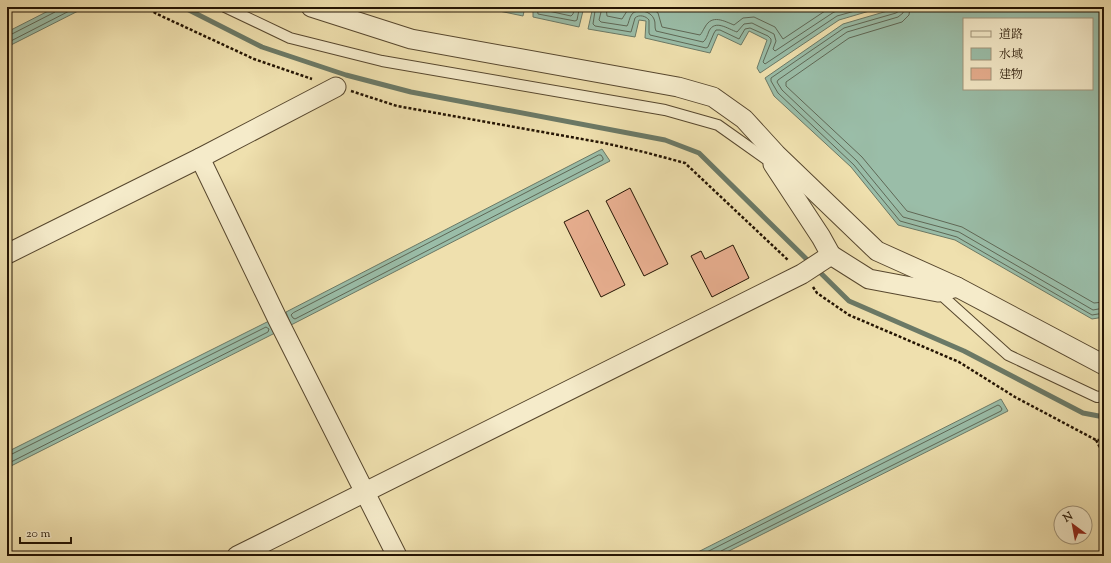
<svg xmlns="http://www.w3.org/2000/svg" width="1111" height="563" viewBox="0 0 1111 563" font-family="'Sorts Mill Goudy','Noto Serif JP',serif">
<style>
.water{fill:#9abda8;stroke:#6b7966;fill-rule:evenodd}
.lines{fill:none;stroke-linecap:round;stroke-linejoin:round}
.shore{stroke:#5f6856;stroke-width:1}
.stream{stroke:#6b7966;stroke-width:5}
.building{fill:#e7ae8f;stroke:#241403}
.lane-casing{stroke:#57472e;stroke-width:12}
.street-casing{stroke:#57472e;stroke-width:21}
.path{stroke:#241403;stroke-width:2.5;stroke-dasharray:3 2;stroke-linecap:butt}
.lane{stroke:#f5ebca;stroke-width:10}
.street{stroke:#f5ebca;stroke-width:19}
</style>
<rect width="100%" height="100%" fill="#efe0ae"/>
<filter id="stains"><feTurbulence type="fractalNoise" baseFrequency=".005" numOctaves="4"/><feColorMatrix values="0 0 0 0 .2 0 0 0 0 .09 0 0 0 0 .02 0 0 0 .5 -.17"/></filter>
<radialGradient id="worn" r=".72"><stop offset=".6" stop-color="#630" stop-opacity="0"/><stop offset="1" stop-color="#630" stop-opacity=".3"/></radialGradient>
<g class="water">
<polygon points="56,7 86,7 7,47 7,32"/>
<polygon points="480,7 525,7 523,16"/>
<polygon points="533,7 883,7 839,20 760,73 757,68 767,40 749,31 741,45 718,34 710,53 645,38 646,21 639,20 635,37 588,29 592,11 583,11 579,27 533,17"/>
<path d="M901,7H1104V317L1092,319L955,240L898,225L851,167L774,96L765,78L843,24ZM964,19H1092V89H964Z"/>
<polygon points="602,149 610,161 291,325 286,312"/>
<polygon points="269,321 275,333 7,468 7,452"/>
<polygon points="1001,399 1008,411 719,556 690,556"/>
</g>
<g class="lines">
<g class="shore">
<polyline points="537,7 538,14 575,21 577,20 579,10 582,7"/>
<polyline points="542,7 544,10 571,16 573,14 575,7"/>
<path d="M591,7L594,8L595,11L593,24L595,26L631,32L635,18C639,14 646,16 649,20V33L650,35L706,48L708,47L714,33L716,30H720L739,39L745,29L750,28L768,36L771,39V42L763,62L765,64L837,16L869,7"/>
<path d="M599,7L601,12L599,20L601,22L627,26C629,23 629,18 632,14C637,8 651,11 654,19C656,23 654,27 656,31L703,42C706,40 707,36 709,31C715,19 728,29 737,32L744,24L752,23L774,34L776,41L773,49L775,51L834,12L851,7"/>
<polyline points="606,7 607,16 622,19 627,11 632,7"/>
<path d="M650,7L658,13L662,27L700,35C702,33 703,30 705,27C712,14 724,21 734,25L743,18L754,17L775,27L783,39L831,7"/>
<polyline points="899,7 899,11 896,13 844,28 771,78 771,81 778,93 854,165 900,221 957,237 1092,315 1104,313"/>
<polyline points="904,7 903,13 898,17 847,32 778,80 777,82 782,90 857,161 903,217 959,232 1093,310 1104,308"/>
<polyline points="910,7 909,15 902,22 849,38 786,82 786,86 862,157 907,211 962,227 1094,303 1104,302"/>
<polyline points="7,35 10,35 55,12 57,7"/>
<polyline points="7,43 77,7"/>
<polygon points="599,155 601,155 603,158 603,160 295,319 293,318 291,315 293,313"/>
<polyline points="7,456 10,455 266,327 269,329 268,332 7,464"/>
<polyline points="699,556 998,405 1000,406 1002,409 1001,411 721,551 719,553 718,556"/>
</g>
<polyline class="stream" points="183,7 262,47 346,75 411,92 665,140 699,153 849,301 964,351 1083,413 1104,417"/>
</g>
<g class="building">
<polygon points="630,188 668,264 644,276 606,201"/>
<polygon points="588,210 625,285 601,297 564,222"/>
<polygon points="733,245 749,278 712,297 691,256 701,251 705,259"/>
</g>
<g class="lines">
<g class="lane-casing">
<g id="lane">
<polyline points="225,7 290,38 382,61 665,110 718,125 773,164"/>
<polyline points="938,292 1008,355 1097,397 1104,396"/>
</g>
</g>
<g class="street-casing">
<g id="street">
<polyline points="311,7 411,39 678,87 713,97 744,119 776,154 877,251 957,287 1104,365"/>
<polyline points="775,157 773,164 821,237 831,255"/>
<polyline points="200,158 278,320 397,556"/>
<polyline points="7,254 200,158 336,87"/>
<polyline points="237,556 802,274 831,255 869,279 938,292 957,287"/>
</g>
</g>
<g class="path">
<polyline points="145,7 157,14 254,59 312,79"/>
<polyline points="351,91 397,106 604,143 644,152 685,163 789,261"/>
<polyline points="813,287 817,293 849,315 959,362 1015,397 1096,440 1104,440"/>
<polyline points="1096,440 1104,455"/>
</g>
<use href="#lane" class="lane"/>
<use href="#street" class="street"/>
</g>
<rect width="1111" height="563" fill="none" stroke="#efe0ae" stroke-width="24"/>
<rect x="8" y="8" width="1095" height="547" fill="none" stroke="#241403" stroke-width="2"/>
<rect x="12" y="12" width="1087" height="539" fill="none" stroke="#241403"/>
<rect x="963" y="18" width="130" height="72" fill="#f5ebca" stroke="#a1957a"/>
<rect x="971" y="31" width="20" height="6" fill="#f5ebca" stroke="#a1957a"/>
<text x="999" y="38" font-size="12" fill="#241403">道路</text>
<rect x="971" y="48" width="20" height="12" fill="#9abda8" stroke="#a1957a"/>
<text x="999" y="58" font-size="12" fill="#241403">水域</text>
<rect x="971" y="68" width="20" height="12" fill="#e7ae8f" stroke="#a1957a"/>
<text x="999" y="78" font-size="12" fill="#241403">建物</text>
<g transform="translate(1073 525) rotate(328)"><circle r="19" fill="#f5ebca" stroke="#a1957a"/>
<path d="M0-3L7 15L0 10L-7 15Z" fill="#8f2418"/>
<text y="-6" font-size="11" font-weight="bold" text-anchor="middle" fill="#241403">N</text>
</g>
<path d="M20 537v6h51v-6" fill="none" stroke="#241403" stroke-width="2"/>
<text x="26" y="537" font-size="12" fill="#241403" stroke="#f5ebca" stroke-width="3" paint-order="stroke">20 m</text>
<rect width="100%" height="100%" filter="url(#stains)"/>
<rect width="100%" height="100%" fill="url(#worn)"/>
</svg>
